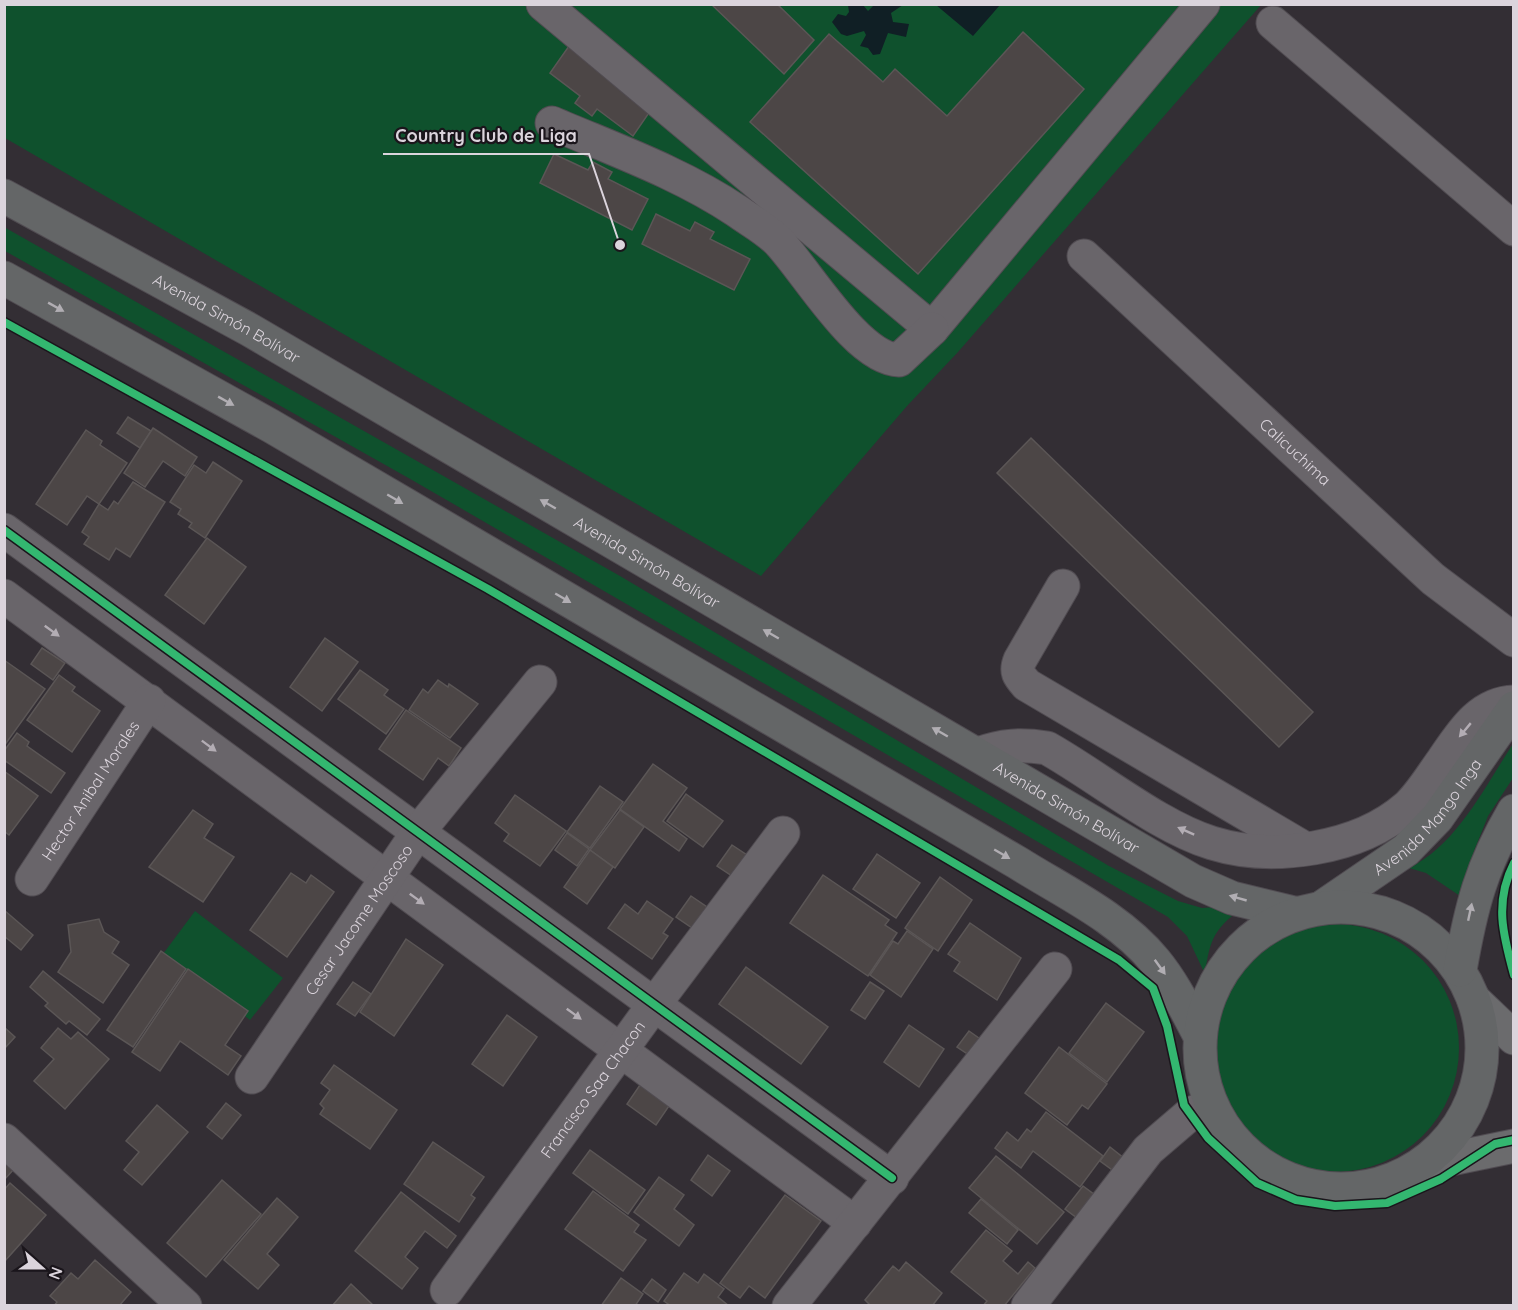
<svg xmlns="http://www.w3.org/2000/svg" width="1518" height="1310" viewBox="0 0 1518 1310" font-family="Quicksand,sans-serif">
<style>
.green{fill:#0f512d}
.water{fill:#101f25}
.building{fill:#4c4646;stroke:#5b5656;stroke-width:1.5}
.lines{fill:none;stroke-linecap:round;stroke-linejoin:round}
.minor-casing{stroke:#514c52;stroke-width:35}
.major-casing{stroke:#514c52;stroke-width:35}
.highway-casing{stroke:#514c52;stroke-width:35}
.minor{stroke:#69656a;stroke-width:33}
.major{stroke:#6b6b6d;stroke-width:33}
.highway{stroke:#646667;stroke-width:33}
.cycleway-casing{stroke:#1a151b;stroke-width:11}
.cycleway{stroke:#33b770;stroke-width:8}
.oneway{fill:#b1aeb3}
.oneway2{fill:#b3adb4}
.labels{text-anchor:middle;dominant-baseline:central;stroke-width:4.5;stroke-linejoin:round;paint-order:stroke}
.street-label{font-size:16px;fill:#dbd4dc;stroke:#1a151b}
.leader{fill:none;stroke:#dbd4dc;stroke-width:2}
.callout-dot{fill:#dbd4dc;stroke:#1a151b;stroke-width:2}
.callout-label{font-size:18px;text-anchor:middle;font-weight:bold;fill:#dbd4dc;stroke:#1a151b;stroke-width:4.5;stroke-linejoin:round;paint-order:stroke}
</style>
<rect width="100%" height="100%" fill="#332e34"/>
<g class="green">
<polygon points="4,5 1261,5 958,352 907,406 761,576 5,138"/>
<path d="M4,227L620,576L1109,866L1178,901L1202,908L1246,905C1215,928 1210,937 1205,974L1187,936L1168,917L412,480L5,251Z"/>
<path d="M1513,744V778L1488,816L1474,851L1468,874L1466,900L1426,873L1409,868C1457,845 1485,786 1513,744Z"/>
<polygon points="195,911 283,978 250,1020 163,954"/>
<circle cx="1335" cy="1048" r="124"/>
</g>
<g class="water">
<polygon points="848,5 863,5 868,11 874,5 903,5 891,13 893,22 909,24 906,37 888,33 880,54 873,55 868,48 860,46 866,35 864,31 847,36 841,34 832,22 838,14 846,16 849,12"/>
<polygon points="936,5 1000,5 973,36"/>
</g>
<g class="building">
<polygon points="711,4 777,4 814,40 784,74"/>
<polygon points="1023,32 1084,89 918,274 750,122 829,34 883,82 895,69 947,116"/>
<polygon points="569,46 653,107 633,136 597,109 592,116 575,103 580,96 550,73"/>
<polygon points="554,154 588,170 593,162 612,172 608,179 648,199 632,230 540,183"/>
<polygon points="656,214 690,231 695,222 714,232 710,239 750,259 734,290 642,244"/>
<polygon points="128,417 151,431 140,448 117,433"/>
<polygon points="153,428 197,457 185,476 163,461 145,487 124,473"/>
<polygon points="86,430 102,441 100,445 127,463 99,504 87,496 67,525 36,504"/>
<polygon points="1031,438 1313,712 1279,747 997,473"/>
<polygon points="213,462 242,481 205,538 189,527 192,523 178,514 181,509 170,502 194,465 206,473"/>
<polygon points="133,482 165,502 130,557 116,548 109,560 84,544 89,537 82,532 99,504 108,510 114,501 118,504"/>
<polygon points="207,538 246,567 204,624 165,595"/>
<polygon points="325,638 358,662 322,711 290,687"/>
<polygon points="42,648 65,663 53,680 31,664"/>
<polygon points="4,660 45,689 4,746"/>
<polygon points="360,670 388,690 384,695 404,709 386,734 338,699"/>
<polygon points="59,675 75,687 72,691 100,711 72,752 27,720"/>
<polygon points="438,680 448,687 449,684 478,704 450,738 409,710 423,689 428,693"/>
<polygon points="406,710 461,748 449,766 438,758 423,780 379,749"/>
<polygon points="17,733 29,742 27,746 65,773 51,793 4,760 4,751"/>
<polygon points="653,764 687,788 663,821 687,839 679,851 620,809"/>
<polygon points="4,771 38,796 9,835 4,831"/>
<polygon points="600,786 623,802 590,848 567,832"/>
<polygon points="686,794 723,821 703,847 667,821"/>
<polygon points="515,795 566,831 540,866 504,841 509,834 495,823"/>
<polygon points="193,810 213,824 204,838 234,857 203,902 149,867"/>
<polygon points="620,810 644,827 615,868 590,850"/>
<polygon points="567,833 589,849 577,866 555,850"/>
<polygon points="732,845 747,855 732,876 717,866"/>
<polygon points="590,850 613,867 587,904 564,887"/>
<polygon points="877,854 920,883 896,918 853,889"/>
<polygon points="291,873 306,883 311,875 334,892 287,957 250,930"/>
<polygon points="823,875 889,920 885,925 897,933 868,976 790,923"/>
<polygon points="940,877 972,900 938,951 905,928"/>
<polygon points="691,896 710,909 695,930 676,917"/>
<polygon points="647,901 673,919 663,933 668,936 652,959 608,928 625,904 638,914"/>
<polygon points="4,910 33,935 21,950 4,936"/>
<polygon points="99,919 104,932 119,942 112,953 129,965 103,1003 58,972 71,952 68,925"/>
<polygon points="970,923 1021,958 997,1000 954,971 960,962 948,954"/>
<polygon points="907,931 933,949 901,997 870,975 893,941 898,944"/>
<polygon points="406,939 443,965 394,1036 360,1012"/>
<polygon points="161,951 186,969 133,1047 107,1030"/>
<polygon points="746,967 828,1027 801,1064 719,1004"/>
<polygon points="188,969 248,1011 225,1045 241,1056 228,1075 180,1041 160,1071 132,1052"/>
<polygon points="43,971 100,1019 87,1035 69,1021 66,1024 45,1006 48,1003 30,987"/>
<polygon points="353,982 371,994 355,1016 337,1004"/>
<polygon points="870,982 884,991 865,1019 851,1010"/>
<polygon points="1106,1003 1144,1032 1107,1082 1069,1053"/>
<polygon points="507,1015 537,1037 503,1086 472,1064"/>
<polygon points="909,1025 944,1049 919,1087 884,1062"/>
<polygon points="4,1027 15,1037 4,1049"/>
<polygon points="58,1028 71,1039 78,1032 109,1059 65,1109 34,1081 54,1059 41,1048"/>
<polygon points="969,1031 983,1041 972,1057 957,1047"/>
<polygon points="1059,1047 1107,1084 1088,1109 1082,1105 1067,1125 1025,1093"/>
<polygon points="334,1065 397,1110 370,1149 320,1114 324,1108 320,1104 330,1090 321,1083"/>
<polygon points="642,1082 671,1103 656,1125 627,1104"/>
<polygon points="226,1103 241,1115 222,1139 207,1127"/>
<polygon points="157,1105 188,1132 142,1185 124,1170 139,1152 126,1141"/>
<polygon points="1046,1112 1103,1156 1080,1187 1033,1151 1021,1168 995,1148 1007,1132 1018,1141 1027,1129 1031,1132"/>
<polygon points="433,1142 484,1177 471,1195 475,1198 459,1222 404,1184"/>
<polygon points="1110,1147 1125,1159 1115,1172 1100,1161"/>
<polygon points="590,1150 645,1190 628,1214 573,1173"/>
<polygon points="708,1155 730,1171 712,1196 691,1180"/>
<polygon points="996,1156 1064,1212 1037,1244 969,1188"/>
<polygon points="4,1160 14,1169 4,1180"/>
<polygon points="659,1177 684,1195 674,1209 694,1225 679,1246 634,1212"/>
<polygon points="222,1180 261,1214 206,1277 167,1243"/>
<polygon points="10,1183 46,1215 4,1262 4,1190"/>
<polygon points="1083,1186 1095,1195 1077,1218 1065,1209"/>
<polygon points="593,1191 639,1225 634,1232 646,1240 623,1271 565,1229"/>
<polygon points="401,1192 456,1236 447,1248 425,1231 405,1257 418,1268 402,1289 355,1251"/>
<polygon points="785,1195 821,1221 765,1298 749,1286 740,1298 720,1283"/>
<polygon points="277,1198 298,1217 267,1254 279,1265 258,1289 224,1260"/>
<polygon points="981,1199 1018,1230 1007,1244 969,1213"/>
<polygon points="986,1230 1012,1251 1003,1261 1018,1274 1028,1262 1035,1268 1004,1306 983,1306 987,1301 951,1272"/>
<polygon points="95,1260 131,1292 119,1306 54,1306 57,1302 50,1296 71,1273 78,1279"/>
<polygon points="906,1262 942,1293 932,1306 871,1306 865,1300 893,1266 899,1271"/>
<polygon points="684,1273 698,1283 704,1274 724,1289 718,1297 729,1306 671,1306 664,1301"/>
<polygon points="621,1278 643,1294 635,1306 601,1306"/>
<polygon points="652,1279 666,1290 658,1302 643,1291"/>
<polygon points="351,1284 374,1306 332,1306"/>
</g>
<g class="lines">
<g class="minor-casing">
<g id="minor">
<polyline points="543,4 932,329 1203,4"/>
<polyline points="1273,23 1514,229"/>
<path d="M552,123C615,150 680,173 737,211C751,221 766,229 778,241C806,270 857,359 899,360L932,329"/>
<path id="s1" d="M1084,256L1433,579L1514,640"/>
<polyline points="4,530 892,1178"/>
<path d="M1063,586L1020,660C1015,672 1019,676 1027,685L1304,848"/>
<polyline points="4,596 855,1223"/>
<path d="M978,754C1002,745 1021,744 1047,748C1097,776 1159,827 1212,843C1273,862 1359,849 1407,807C1421,794 1432,775 1443,760C1461,734 1479,703 1514,702"/>
<path id="s2" d="M32,879L149,701"/>
<path id="s3" d="M252,1077L418,832L540,682"/>
<polyline points="4,1140 185,1306"/>
<path id="s4" d="M447,1290L653,1006L783,833"/>
<polyline points="789,1306 1055,969"/>
<polyline points="1028,1306 1148,1150 1190,1114 1211,1105"/>
</g>
</g>
<g class="major-casing">
<g id="major">
<polyline points="1474,1000 1514,1038"/>
<polyline points="1421,1165 1514,1146"/>
</g>
</g>
<g class="highway-casing">
<g id="highway">
<path id="s5" d="M4,196L250,330L1193,881L1232,898L1294,913"/>
<path d="M4,278L271,426L1018,863C1064,892 1120,918 1155,961C1174,984 1186,1010 1200,1036"/>
<path id="s6" d="M1324,906L1406,850L1437,818L1514,708"/>
<circle cx="1341" cy="1048" r="141"/>
<path d="M1460,970C1471,907 1481,867 1514,811"/>
</g>
</g>
<use href="#minor" class="minor"/>
<use href="#major" class="major"/>
<use href="#highway" class="highway"/>
<g class="cycleway-casing">
<g id="cycleway">
<polyline points="4,322 488,589 1119,960 1153,988 1167,1026 1184,1105 1208,1138 1257,1183 1296,1200 1335,1206 1387,1203 1441,1179 1495,1144 1514,1140"/>
<polyline points="4,530 892,1178"/>
<path d="M1514,863C1494,902 1503,935 1514,975"/>
</g>
</g>
<use href="#cycleway" class="cycleway"/>
</g>
<defs><path id="oneway-solid" d="M-6-.8H1V-3.2L6.5 0L1 3.2V.8H-6Z" transform="scale(1.5)"/></defs>
<g class="oneway">
<use href="#oneway-solid" transform="translate(56 307) rotate(29)"/>
<use href="#oneway-solid" transform="translate(226 401) rotate(29)"/>
<use href="#oneway-solid" transform="translate(395 499) rotate(30)"/>
<use href="#oneway-solid" transform="translate(548 504) rotate(-150)"/>
<use href="#oneway-solid" transform="translate(563 598) rotate(30)"/>
<use href="#oneway-solid" transform="translate(771 634) rotate(-150)"/>
<use href="#oneway-solid" transform="translate(940 732) rotate(-150)"/>
<use href="#oneway-solid" transform="translate(1002 854) rotate(30)"/>
<use href="#oneway-solid" transform="translate(1238 898) rotate(-164)"/>
<use href="#oneway-solid" transform="translate(1470 912) rotate(-78)"/>
<use href="#oneway-solid" transform="translate(1160 967) rotate(54)"/>
</g>
<g class="oneway2">
<use href="#oneway-solid" transform="translate(52 631) rotate(36)"/>
<use href="#oneway-solid" transform="translate(1465 730) rotate(130)"/>
<use href="#oneway-solid" transform="translate(209 746) rotate(37)"/>
<use href="#oneway-solid" transform="translate(1186 831) rotate(-156)"/>
<use href="#oneway-solid" transform="translate(417 899) rotate(36)"/>
<use href="#oneway-solid" transform="translate(574 1014) rotate(36)"/>
</g>
<g class="labels">
<g class="street-label">
<text stroke="none"><textPath href="#s5" startOffset="254">Avenida Simón Bolívar</textPath></text>
<text stroke="none"><textPath href="#s1" startOffset="288">Calicuchima</textPath></text>
<text stroke="none"><textPath href="#s5" startOffset="740">Avenida Simón Bolívar</textPath></text>
<text stroke="none"><textPath href="#s2" startOffset="106">Hector Anibal Morales</textPath></text>
<text stroke="none"><textPath href="#s5" startOffset="1226">Avenida Simón Bolívar</textPath></text>
<text stroke="none"><textPath href="#s6" startOffset="138">Avenida Mango Inga</textPath></text>
<text stroke="none"><textPath href="#s3" startOffset="190">Cesar Jacome Moscoso</textPath></text>
<text stroke="none"><textPath href="#s4" startOffset="248">Francisco Saa Chacon</textPath></text>
</g>
</g>
<path class="leader" d="M620 245L589 154H383"/>
<circle class="callout-dot" cx="620" cy="245" r="6"/>
<g class="callout-label">
<text x="486" y="142">Country Club de Liga</text>
</g>
<rect width="1518" height="1310" fill="none" stroke="#dbd4dc" stroke-width="12"/>
<g transform="translate(42 1268) rotate(111)" stroke="#1a151b" stroke-width="4.5" paint-order="stroke">
<path d="M0-4.5L10 22L0 15L-10 22Z" fill="#dbd4dc"/>
<text y="-9" font-size="16" font-weight="bold" text-anchor="middle" fill="#dbd4dc">N</text>
</g>
</svg>
